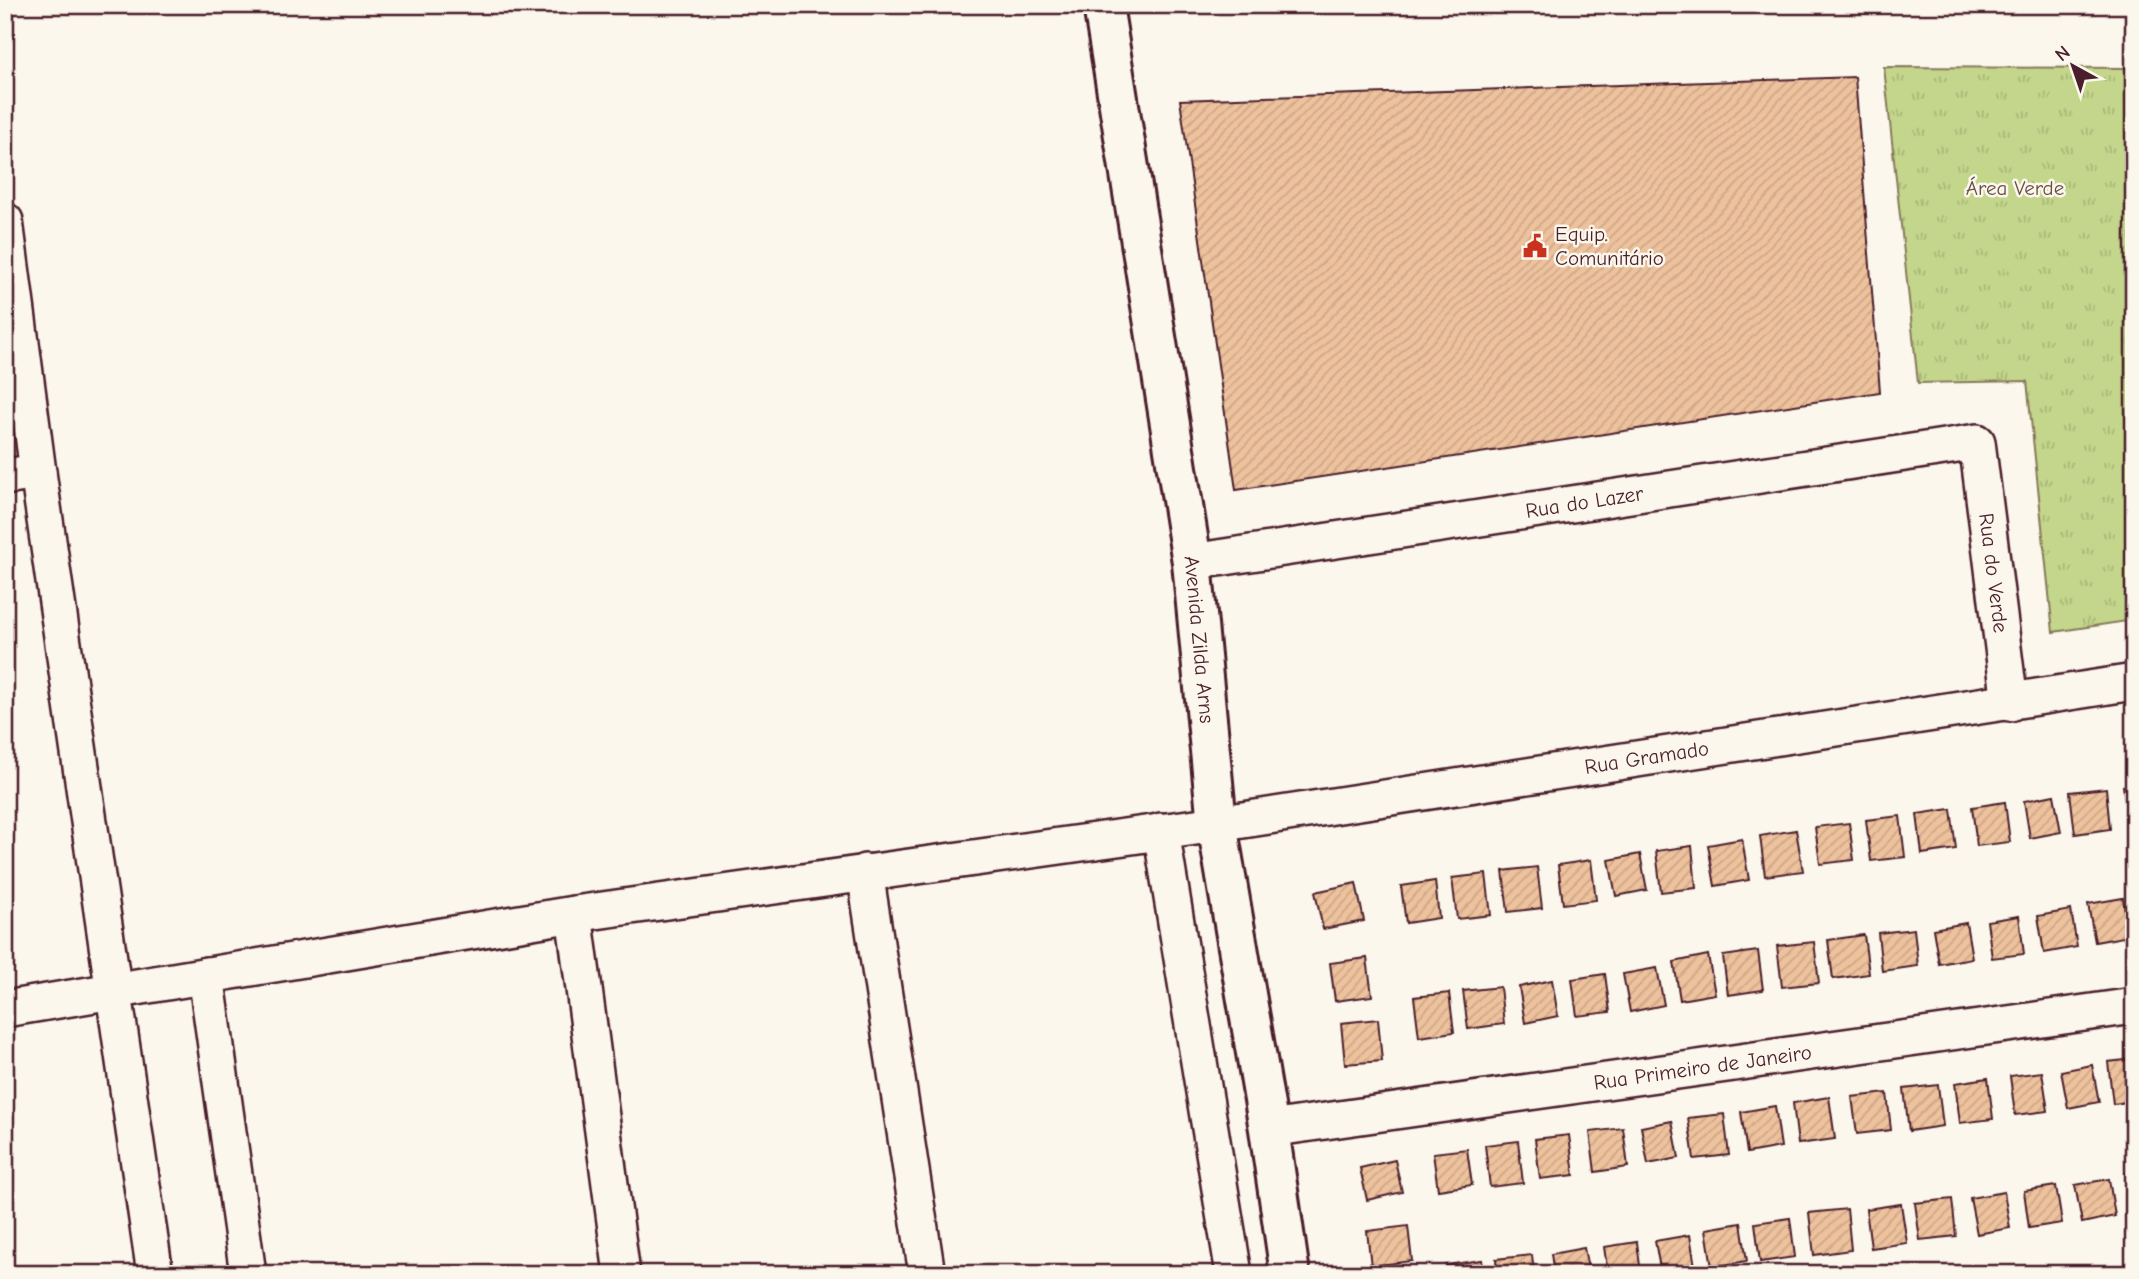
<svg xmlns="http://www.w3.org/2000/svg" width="2139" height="1279" viewBox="0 0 2139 1279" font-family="'Comic Neue',sans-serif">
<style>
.park{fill:url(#park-tufts);stroke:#867a5b;stroke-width:2}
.building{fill:url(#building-hatch);stroke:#4a1f2b;stroke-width:2}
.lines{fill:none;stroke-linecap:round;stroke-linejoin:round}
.minor-casing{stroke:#4a1f2b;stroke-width:40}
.tertiary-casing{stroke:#4a1f2b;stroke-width:44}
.minor{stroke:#fbf7ec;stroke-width:35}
.tertiary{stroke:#fbf7ec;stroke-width:38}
.labels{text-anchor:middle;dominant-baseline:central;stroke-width:5;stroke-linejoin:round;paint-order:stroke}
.park-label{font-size:21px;fill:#684d43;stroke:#fbf7ec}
.poi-label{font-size:21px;fill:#4a1f2b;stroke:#fbf7ec;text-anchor:start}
.street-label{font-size:21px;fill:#4a1f2b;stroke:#fbf7ec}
</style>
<defs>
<pattern id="park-tufts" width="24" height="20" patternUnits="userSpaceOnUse" patternTransform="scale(1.75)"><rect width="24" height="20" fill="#c3d68b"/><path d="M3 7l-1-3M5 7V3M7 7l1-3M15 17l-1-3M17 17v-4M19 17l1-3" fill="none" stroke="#a9b778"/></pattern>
<pattern id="building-hatch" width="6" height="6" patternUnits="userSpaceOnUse" patternTransform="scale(1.75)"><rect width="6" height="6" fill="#edc29d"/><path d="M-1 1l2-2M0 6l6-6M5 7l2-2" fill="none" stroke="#cda687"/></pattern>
</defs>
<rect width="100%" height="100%" fill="#fbf7ec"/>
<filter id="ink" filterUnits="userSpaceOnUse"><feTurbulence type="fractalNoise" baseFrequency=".0143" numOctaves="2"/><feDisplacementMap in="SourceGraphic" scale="14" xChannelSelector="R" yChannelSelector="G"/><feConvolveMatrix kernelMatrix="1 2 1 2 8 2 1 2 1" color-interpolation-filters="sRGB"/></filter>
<g filter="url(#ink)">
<polygon class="park" points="1884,67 2134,68 2134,620 2053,632 2027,381 1918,383"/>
<g class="building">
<polygon points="1855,77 1880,392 1236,490 1180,100"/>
<polygon points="2134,785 2134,827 2129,828 2123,786"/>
<polygon points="2106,788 2110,829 2075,834 2070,792"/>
<polygon points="2054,795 2061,832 2030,838 2024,801"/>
<polygon points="2005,802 2010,842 1977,846 1972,807"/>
<polygon points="1951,809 1956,849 1922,854 1917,814"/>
<polygon points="1900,816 1905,857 1871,861 1866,820"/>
<polygon points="1849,823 1854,860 1820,864 1815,827"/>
<polygon points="1796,830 1803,871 1765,876 1760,836"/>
<polygon points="1742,839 1749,880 1715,886 1708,845"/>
<polygon points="1692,846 1696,888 1661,892 1656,851"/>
<polygon points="1640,854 1647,890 1616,896 1609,860"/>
<polygon points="1591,860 1596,900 1563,904 1558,865"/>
<polygon points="1537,867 1542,908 1508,912 1503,871"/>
<polygon points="1486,874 1491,915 1457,919 1452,878"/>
<polygon points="1435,881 1439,918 1406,923 1401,886"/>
<polygon points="1356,883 1364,921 1323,929 1315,892"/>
<polygon points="2123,898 2129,936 2095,942 2088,904"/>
<polygon points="2071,910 2077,947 2044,953 2038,916"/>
<polygon points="2019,916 2024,954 1992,958 1987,921"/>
<polygon points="1966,923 1972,958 1939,964 1933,929"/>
<polygon points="1914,929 1918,966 1882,971 1878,933"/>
<polygon points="1864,935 1869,974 1833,979 1828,940"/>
<polygon points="1814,942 1819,983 1782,987 1777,946"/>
<polygon points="1758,951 1763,990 1728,995 1723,956"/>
<polygon points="1708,955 1715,994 1680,1000 1674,962"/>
<polygon points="1367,958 1372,996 1335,1001 1330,963"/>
<polygon points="1657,968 1664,1005 1630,1012 1623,974"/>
<polygon points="1605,974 1610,1012 1577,1016 1572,979"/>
<polygon points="1552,980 1558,1016 1525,1023 1519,987"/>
<polygon points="1500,987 1504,1024 1468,1029 1463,991"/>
<polygon points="1449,993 1454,1032 1419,1037 1414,997"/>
<polygon points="1378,1019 1382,1061 1345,1064 1341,1023"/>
<polygon points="2134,1059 2134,1101 2113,1104 2108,1062"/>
<polygon points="2092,1065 2099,1102 2068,1108 2061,1071"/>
<polygon points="2042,1072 2048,1111 2015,1115 2010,1076"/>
<polygon points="1988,1078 1993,1119 1960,1123 1955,1083"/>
<polygon points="1938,1085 1943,1126 1909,1131 1904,1089"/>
<polygon points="1887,1093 1891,1130 1857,1134 1852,1097"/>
<polygon points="1829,1097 1835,1139 1798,1144 1793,1103"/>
<polygon points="1775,1106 1781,1147 1747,1153 1741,1112"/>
<polygon points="1724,1114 1729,1155 1694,1159 1688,1118"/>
<polygon points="1672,1121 1679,1158 1648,1164 1641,1127"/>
<polygon points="1623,1128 1628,1167 1595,1172 1590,1132"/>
<polygon points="1569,1135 1574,1175 1540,1179 1535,1139"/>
<polygon points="1518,1141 1523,1183 1490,1187 1485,1145"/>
<polygon points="1467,1149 1472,1185 1438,1190 1433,1153"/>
<polygon points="1395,1160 1402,1192 1367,1200 1360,1168"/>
<polygon points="2134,1172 2134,1211 2132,1212 2126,1173"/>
<polygon points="2109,1179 2115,1216 2082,1223 2075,1185"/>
<polygon points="2056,1186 2062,1223 2029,1228 2024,1191"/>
<polygon points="2004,1192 2010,1228 1977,1234 1970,1198"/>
<polygon points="1952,1199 1956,1236 1920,1240 1915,1203"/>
<polygon points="1901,1204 1907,1243 1871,1248 1866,1209"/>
<polygon points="1847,1209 1851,1250 1814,1255 1809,1213"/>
<polygon points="1790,1218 1795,1257 1760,1262 1755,1223"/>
<polygon points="1741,1223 1747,1261 1712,1267 1706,1229"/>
<polygon points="1408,1226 1412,1261 1371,1266 1367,1231"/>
<polygon points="1690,1235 1696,1273 1661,1274 1655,1241"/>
<polygon points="1637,1242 1641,1274 1608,1274 1604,1247"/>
<polygon points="1584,1248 1589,1274 1554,1274 1551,1254"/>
<polygon points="1532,1255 1534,1274 1497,1274 1496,1259"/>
<polygon points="1482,1260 1484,1274 1447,1274 1446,1265"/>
</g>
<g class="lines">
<g class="minor-casing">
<g id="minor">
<polyline points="5,221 38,472 155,1274"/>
<polyline points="5,477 38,472"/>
<path id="s1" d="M1192,562L1977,442L2010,703"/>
<polyline points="1161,831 1234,1274"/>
<polyline points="865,872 927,1274"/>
<polyline points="574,914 622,1274"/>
<polyline points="206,975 248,1274"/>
<path id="s2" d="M5,1009L574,914L1217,824L2134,682"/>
<path id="s3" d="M1269,1129L2134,1006"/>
</g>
</g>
<g class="tertiary-casing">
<g id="tertiary">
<path id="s4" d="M1103,5L1192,562L1217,824L1269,1129L1290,1274"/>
</g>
</g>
<use href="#minor" class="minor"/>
<use href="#tertiary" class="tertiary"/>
</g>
</g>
<defs>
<g id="civic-bare" transform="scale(1.89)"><path d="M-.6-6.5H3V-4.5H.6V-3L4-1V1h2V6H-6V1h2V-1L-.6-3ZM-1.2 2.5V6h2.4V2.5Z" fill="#c8321e" stroke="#fbf7ec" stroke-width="2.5" paint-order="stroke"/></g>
</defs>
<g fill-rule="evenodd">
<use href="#civic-bare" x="1535" y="246"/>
</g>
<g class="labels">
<g class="park-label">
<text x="2015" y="188">Área Verde</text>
</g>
<g class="poi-label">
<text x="1555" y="234">Equip.<tspan x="1555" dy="24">Comunitário</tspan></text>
</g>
<g class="street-label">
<text stroke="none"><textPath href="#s1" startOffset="397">Rua do Lazer</textPath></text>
<text stroke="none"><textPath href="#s1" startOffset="926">Rua do Verde</textPath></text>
<text stroke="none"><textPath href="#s4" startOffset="642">Avenida Zilda Arns</textPath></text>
<text stroke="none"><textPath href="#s2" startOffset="1661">Rua Gramado</textPath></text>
<text stroke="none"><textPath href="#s3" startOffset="438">Rua Primeiro de Janeiro</textPath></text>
</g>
</g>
<rect width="2139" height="1279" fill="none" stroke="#fbf7ec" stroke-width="28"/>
<rect x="14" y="14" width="2111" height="1251" fill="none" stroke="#4a1f2b" stroke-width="2.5" filter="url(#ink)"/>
<g transform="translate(2073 66) rotate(320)" stroke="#fbf7ec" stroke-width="5" paint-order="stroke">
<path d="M0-5L12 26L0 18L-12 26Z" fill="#4a1f2b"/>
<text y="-10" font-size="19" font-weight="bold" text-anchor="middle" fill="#4a1f2b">N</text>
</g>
</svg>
